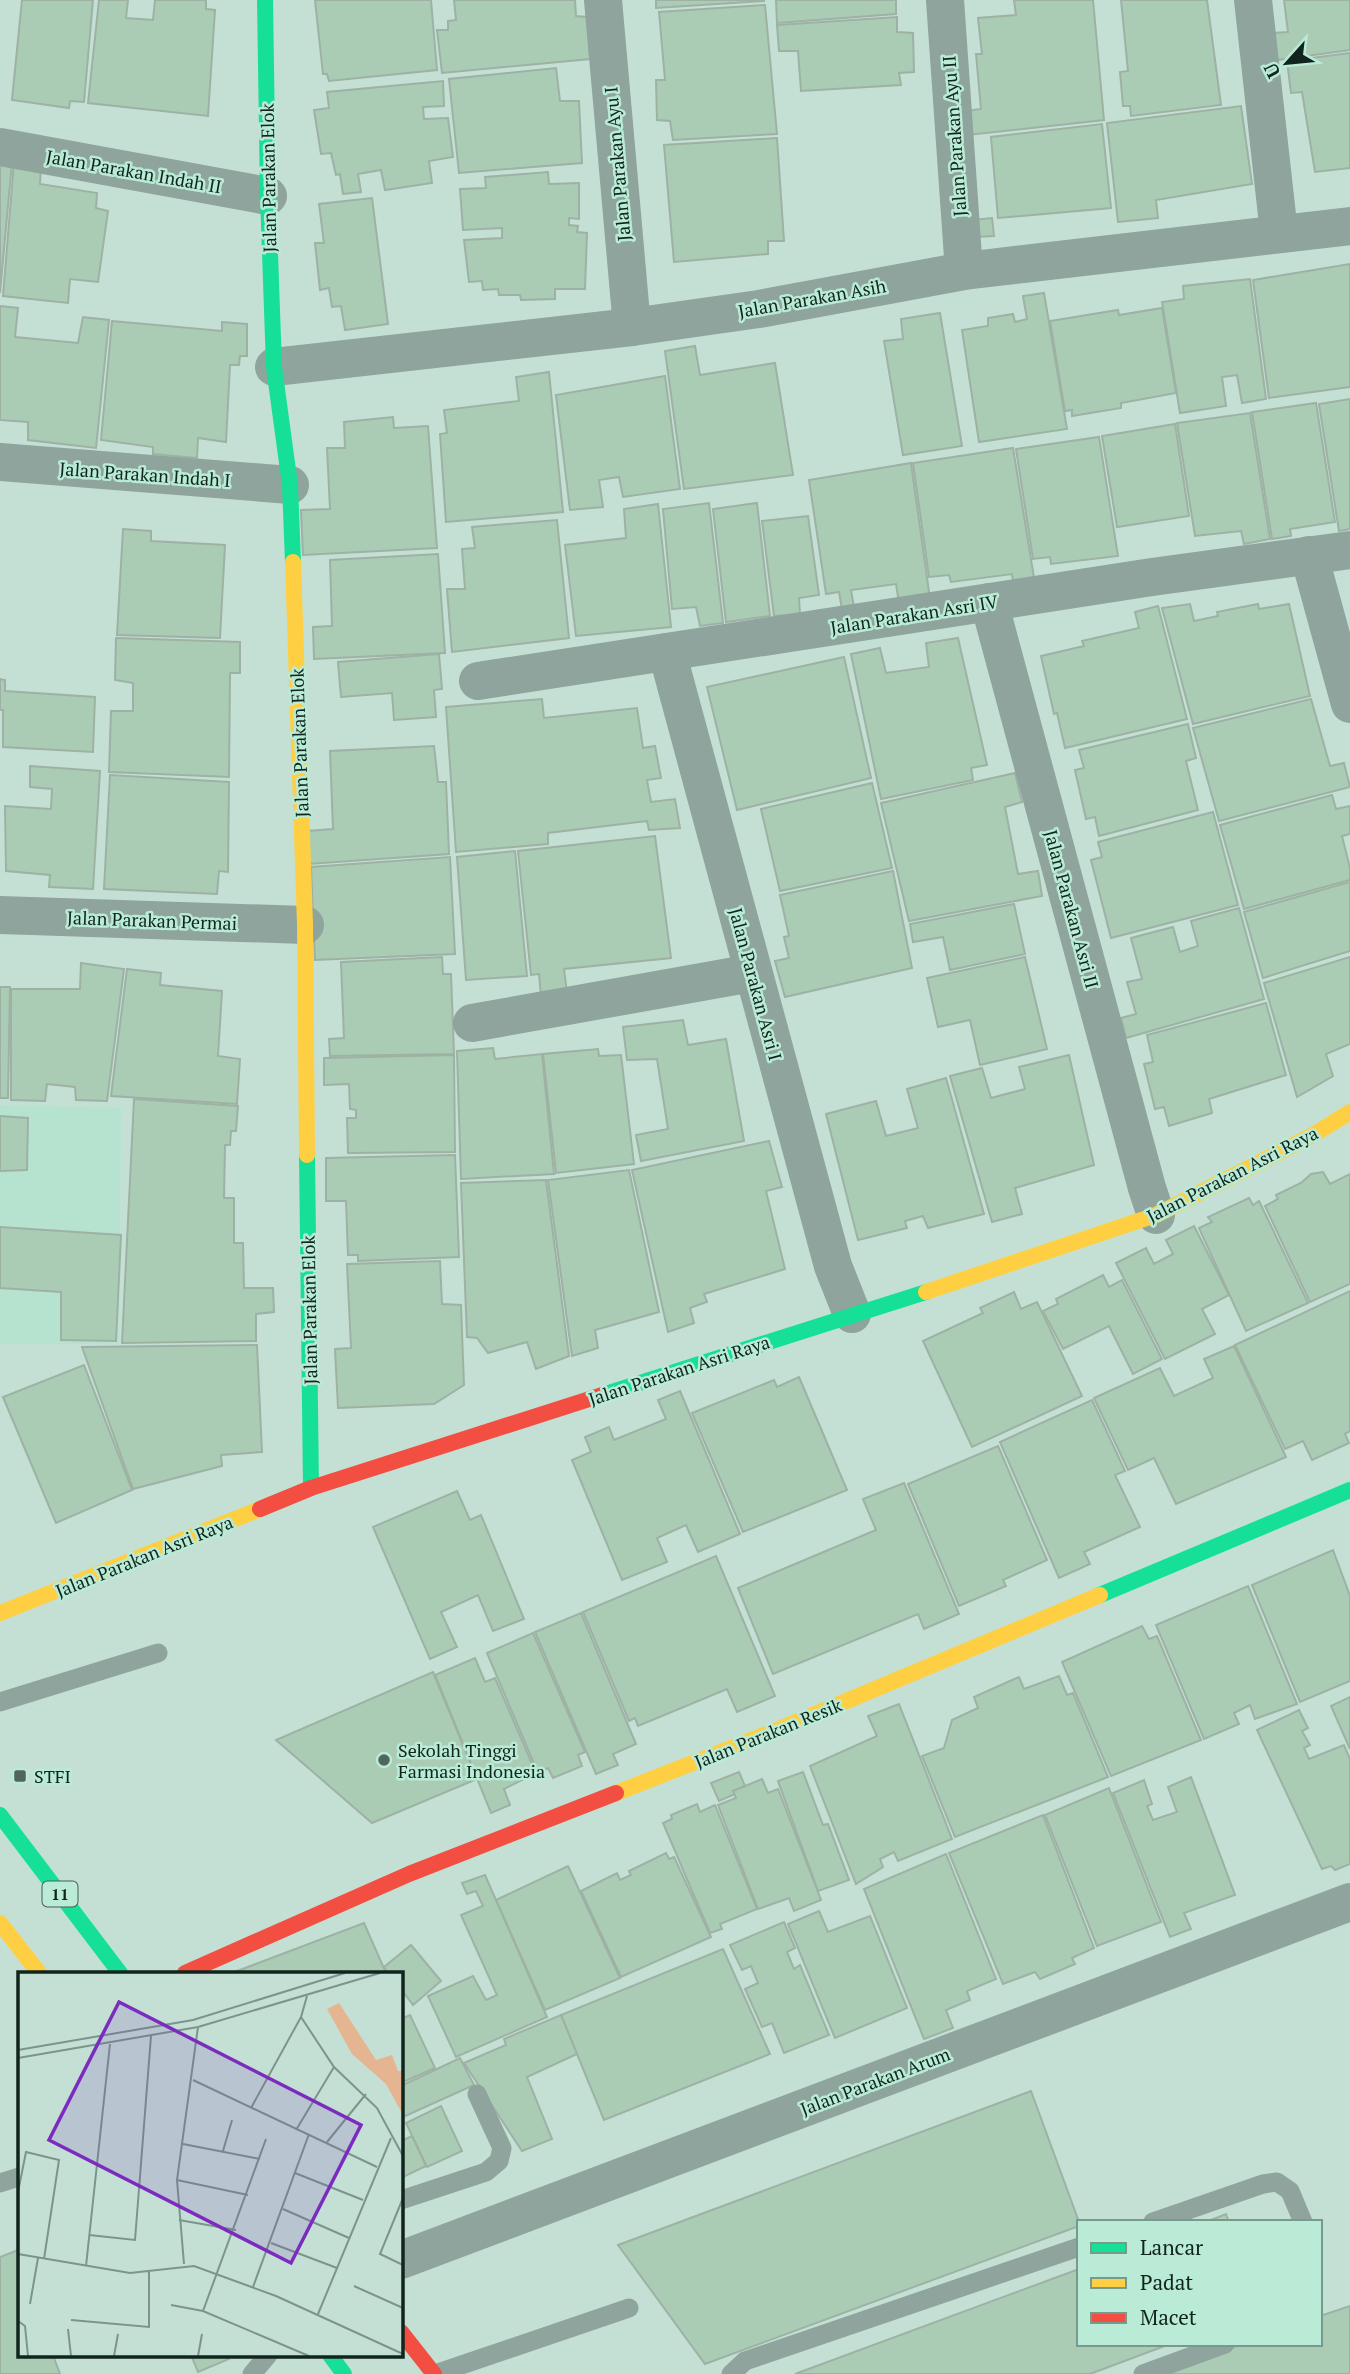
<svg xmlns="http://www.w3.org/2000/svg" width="1350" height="2374" viewBox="0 0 1350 2374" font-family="'PT Serif',serif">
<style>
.built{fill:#b5e3d0}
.building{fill:#aaccb5;stroke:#9eb1a5;stroke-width:2}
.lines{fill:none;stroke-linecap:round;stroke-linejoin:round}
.lane{stroke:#8ea49c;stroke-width:19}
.street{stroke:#8ea49c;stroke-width:38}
.fast{stroke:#16e098;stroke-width:16}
.slow{stroke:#ffcf43;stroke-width:16}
.jam{stroke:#f24e42;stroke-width:16}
.poi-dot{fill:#50665d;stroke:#b9ebd6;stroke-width:2.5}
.labels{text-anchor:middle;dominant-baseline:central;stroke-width:5;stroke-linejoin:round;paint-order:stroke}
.shield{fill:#b9ebd6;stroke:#436054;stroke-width:2}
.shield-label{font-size:16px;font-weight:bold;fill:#11241d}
.street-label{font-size:18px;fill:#11241d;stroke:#b9ebd6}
.poi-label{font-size:18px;fill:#11241d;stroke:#b9ebd6;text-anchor:start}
.inset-road{fill:none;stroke:#7c958b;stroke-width:2}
.view{fill:#7b2cbf;fill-opacity:0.15;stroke:#7b2cbf;stroke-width:3.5}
.inset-edge{fill:none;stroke:#11241d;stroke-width:3.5}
</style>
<rect width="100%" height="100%" fill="#c4e0d4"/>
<polygon class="built" points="0,1105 121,1108 119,1344 0,1344"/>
<g class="building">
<polygon points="22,0 93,0 84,102 70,101 69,108 12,100"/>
<polygon points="99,0 128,0 126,18 153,20 155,0 206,0 206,9 215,10 208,116 88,103"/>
<polygon points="315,0 431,0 437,70 329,81 327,74 323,74"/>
<polygon points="454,0 575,0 576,16 587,17 590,59 442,73 437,30 448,30 448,21 456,20"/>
<polygon points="656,0 764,0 764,1 656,8"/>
<polygon points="776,0 896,0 896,14 777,23"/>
<polygon points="1014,0 1093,0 1104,120 968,135 965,111 981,109 976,54 982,54 978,18 1016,15"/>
<polygon points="1121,0 1207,0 1221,105 1131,116 1130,106 1123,106 1120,72 1128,71"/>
<polygon points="1284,0 1350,0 1350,50 1277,60 1274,33 1288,32"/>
<polygon points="765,5 777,134 673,140 670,121 657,120 656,80 665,80 659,12"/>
<polygon points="897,17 897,32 913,33 914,72 899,73 901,85 801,91 798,51 779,51 777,25"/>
<polygon points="1350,53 1350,168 1315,172 1302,92 1291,93 1287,61"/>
<polygon points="556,68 560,101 579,101 582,163 459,173 449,79"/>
<polygon points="443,81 444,106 423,107 424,119 448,118 453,157 429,161 432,183 385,190 381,170 358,174 361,192 343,194 340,174 336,175 331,153 321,154 314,110 329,108 327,92"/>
<polygon points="1241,106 1252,184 1156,200 1158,218 1118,222 1107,123"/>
<polygon points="1102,124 1111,208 998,218 991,137"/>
<polygon points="777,138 784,241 768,241 768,254 674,262 664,145"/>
<polygon points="0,161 12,162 0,293"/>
<polygon points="14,162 41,166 40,184 97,193 96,208 108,211 98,282 70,279 68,303 3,296"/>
<polygon points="548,172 549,184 579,183 579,219 569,218 569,225 578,226 577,232 587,233 585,289 555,289 555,299 521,300 520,295 499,295 498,289 483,290 482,281 469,282 464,240 502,238 502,228 463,230 460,189 486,188 485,177"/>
<polygon points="372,198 388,324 345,330 341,306 332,307 329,288 320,290 315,243 324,243 319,204"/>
<polygon points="992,218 994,236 974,237 973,220"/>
<polygon points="1350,264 1350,387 1269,398 1253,280"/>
<polygon points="1250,279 1266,399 1242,403 1237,375 1222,377 1226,406 1180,413 1162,302 1184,299 1183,286"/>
<polygon points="1044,293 1067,429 979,442 962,330 988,326 988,318 1013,314 1015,322 1027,319 1023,296"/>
<polygon points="0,306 18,308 15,337 78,343 83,317 109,320 96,448 28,440 28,422 0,420"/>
<polygon points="1162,308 1176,393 1121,403 1121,408 1072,416 1072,410 1065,411 1050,321 1118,310 1119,315"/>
<polygon points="940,313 962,446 903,455 884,341 903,339 901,319"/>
<polygon points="112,321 222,331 222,322 247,324 247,356 240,356 239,365 230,365 226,442 198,438 197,458 153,454 153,447 101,440"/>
<polygon points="695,346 700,375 775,363 793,475 684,489 665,351"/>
<polygon points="549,372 563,512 446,522 440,434 447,433 444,410 519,401 516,377"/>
<polygon points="665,376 680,489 623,497 619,477 599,480 603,507 570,510 556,395"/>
<polygon points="1350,399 1350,529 1339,531 1319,404"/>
<polygon points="1316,403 1335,522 1290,529 1291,536 1272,539 1252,412"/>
<polygon points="1250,413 1270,539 1244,544 1241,531 1195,536 1177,423"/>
<polygon points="393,417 394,428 428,426 437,548 303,555 301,510 330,509 327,448 345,448 344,422"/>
<polygon points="1175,424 1189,516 1117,527 1102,436"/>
<polygon points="1099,437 1118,556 1051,564 1050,557 1033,559 1016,449"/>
<polygon points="1013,448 1035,584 1014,587 1012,574 951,582 949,575 929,577 913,463"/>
<polygon points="911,463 930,599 899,603 896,584 851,590 854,607 842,609 839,592 826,594 809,480"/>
<polygon points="709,503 723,623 700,626 696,607 672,609 663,509"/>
<polygon points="757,503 770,616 726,622 713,509"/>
<polygon points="658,504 671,627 576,636 565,545 626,538 624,509"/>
<polygon points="808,516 819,595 799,598 800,614 774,616 762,521"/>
<polygon points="557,520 569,638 452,652 447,589 465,589 462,549 475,548 472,527"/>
<polygon points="123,529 151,531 151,541 225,545 220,638 117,635"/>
<polygon points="438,554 445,653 314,659 313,627 332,626 330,560"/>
<polygon points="1190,604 1194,621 1218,616 1217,612 1258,604 1259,609 1289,604 1310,696 1193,724 1162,608"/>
<polygon points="1158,606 1187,719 1065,748 1057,713 1054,714 1041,656 1084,646 1082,641 1139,628 1135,612"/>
<polygon points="116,638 240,642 240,673 230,673 229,777 109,772 111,711 133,711 133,683 115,680"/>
<polygon points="958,638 987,765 971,768 973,780 881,799 851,654 880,648 886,673 929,667 926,643"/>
<polygon points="439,654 442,689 434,690 436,717 394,720 392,693 341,697 338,662"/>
<polygon points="844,657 871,778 737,810 707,687"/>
<polygon points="0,679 5,680 5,691 95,697 93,752 3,747 3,710 0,710"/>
<polygon points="542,699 544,718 637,708 643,748 655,746 661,778 647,780 651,802 675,799 680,828 649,830 647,821 548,833 548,844 456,852 446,707"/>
<polygon points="1311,699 1330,766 1344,763 1350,787 1219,821 1193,728"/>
<polygon points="1188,724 1196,758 1186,761 1198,810 1099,836 1095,817 1086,819 1075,770 1084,768 1079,750"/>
<polygon points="434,746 438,782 446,782 449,854 309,864 307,831 333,829 330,751"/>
<polygon points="30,766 100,771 93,889 49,887 50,875 6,871 5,806 51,809 52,789 30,787"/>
<polygon points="1015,773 1022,802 1005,807 1018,874 1038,871 1042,896 909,921 881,803"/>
<polygon points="110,775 229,782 228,872 219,871 217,894 104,889"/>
<polygon points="872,783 892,868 780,891 761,809"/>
<polygon points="1332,795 1336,809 1350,806 1350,834 1342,836 1350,868 1350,880 1244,909 1220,825"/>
<polygon points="1213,812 1238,905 1111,938 1091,860 1102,857 1098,842"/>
<polygon points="655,836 671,958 564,969 567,993 541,996 539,974 531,975 518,851"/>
<polygon points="515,851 527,976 466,980 457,857"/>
<polygon points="450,857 455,954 315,960 311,867"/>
<polygon points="893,871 912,968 785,997 775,961 789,958 784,937 789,936 780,895"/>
<polygon points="1350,882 1350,951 1263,978 1244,912"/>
<polygon points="1014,904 1025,954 950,970 943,937 913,942 910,924"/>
<polygon points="1239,908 1264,999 1126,1038 1121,1018 1136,1014 1127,982 1142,979 1131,938 1173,927 1180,952 1198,946 1191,921"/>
<polygon points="442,957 443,974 451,974 454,1054 330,1056 329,1039 344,1038 341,962"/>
<polygon points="1025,957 1047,1049 980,1065 970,1020 938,1027 927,978"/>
<polygon points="1350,957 1350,1044 1326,1054 1333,1076 1297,1097 1264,983"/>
<polygon points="81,963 124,969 107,1101 76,1100 75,1087 47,1084 45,1101 11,1100 11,989 80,989"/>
<polygon points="127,969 161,973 160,985 222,991 218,1056 240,1059 237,1104 111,1096"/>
<polygon points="0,987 10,987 8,1098 0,1098"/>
<polygon points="1266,1003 1286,1075 1209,1099 1212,1113 1169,1126 1164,1107 1155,1109 1144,1064 1153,1062 1147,1035"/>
<polygon points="683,1020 688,1045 726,1039 744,1141 641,1161 636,1135 668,1129 657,1059 627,1060 623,1027"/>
<polygon points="493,1048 495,1059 542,1054 554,1174 461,1179 457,1051"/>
<polygon points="598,1049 599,1056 621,1055 634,1164 556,1173 543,1054"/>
<polygon points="454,1055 455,1152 348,1153 347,1118 356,1118 356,1110 350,1109 349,1084 324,1085 324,1058"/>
<polygon points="1069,1055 1094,1165 1015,1188 1022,1214 992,1222 950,1076 982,1068 991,1098 1025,1089 1019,1067"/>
<polygon points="946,1078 984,1214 928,1228 923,1216 905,1221 907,1228 858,1240 826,1114 876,1101 886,1136 918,1128 907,1089"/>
<polygon points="134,1099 238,1106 236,1131 231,1131 230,1145 225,1145 224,1198 234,1198 234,1243 243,1243 244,1288 273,1288 274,1312 256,1314 256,1341 122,1343"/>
<polygon points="0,1116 28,1118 27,1170 0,1171"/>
<polygon points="769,1141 782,1187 766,1191 785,1269 704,1294 707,1302 690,1308 694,1323 668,1332 632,1170"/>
<polygon points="455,1155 459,1257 358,1261 358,1255 348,1255 346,1201 326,1201 326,1158"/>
<polygon points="629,1170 659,1312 595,1330 598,1348 572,1356 548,1180"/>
<polygon points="1323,1172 1330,1184 1350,1174 1350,1284 1310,1302 1265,1206 1278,1199 1276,1195 1301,1183 1311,1174"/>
<polygon points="546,1180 569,1356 536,1369 527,1342 488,1353 477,1338 467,1337 461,1183"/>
<polygon points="1249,1198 1253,1205 1259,1201 1308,1303 1246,1331 1199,1228 1212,1222 1208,1217"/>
<polygon points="1194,1226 1229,1295 1202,1309 1215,1334 1165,1359 1116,1263 1146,1248 1154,1264 1173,1254 1166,1240"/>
<polygon points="0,1227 121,1235 116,1341 61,1340 61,1292 0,1288"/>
<polygon points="440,1261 442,1304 461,1305 464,1385 434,1404 338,1408 335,1349 351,1348 347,1264"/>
<polygon points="1103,1275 1109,1287 1122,1280 1162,1359 1133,1374 1109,1326 1063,1349 1043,1311 1058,1304 1056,1299"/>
<polygon points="1350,1291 1350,1431 1345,1434 1349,1443 1312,1460 1303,1441 1285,1449 1235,1345"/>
<polygon points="1014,1292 1021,1309 1037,1302 1082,1396 972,1447 923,1341 983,1313 980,1308"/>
<polygon points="257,1345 262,1452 221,1455 222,1466 133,1489 82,1347"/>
<polygon points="1234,1346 1286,1457 1176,1504 1154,1458 1128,1470 1094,1398 1160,1368 1174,1396 1213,1378 1204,1359"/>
<polygon points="84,1365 132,1490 56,1523 3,1397"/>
<polygon points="799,1377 847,1490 743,1532 692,1413 774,1380 777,1387"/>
<polygon points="680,1391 740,1534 698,1552 686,1525 657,1538 667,1562 622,1580 572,1460 591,1452 585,1437 609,1427 614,1440 666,1419 658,1400"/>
<polygon points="1092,1400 1125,1471 1115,1475 1140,1527 1084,1552 1090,1564 1059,1578 1000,1442"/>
<polygon points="998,1446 1047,1560 1003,1580 1006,1586 959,1606 908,1484"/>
<polygon points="904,1483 959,1614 924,1629 918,1614 773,1674 738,1588 876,1530 863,1499"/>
<polygon points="457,1491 470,1520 481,1515 524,1619 493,1631 478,1595 441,1612 457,1647 430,1659 373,1527"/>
<polygon points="1333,1550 1350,1596 1350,1681 1300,1702 1252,1585"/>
<polygon points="716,1556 775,1696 737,1712 727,1689 638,1726 635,1718 629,1721 583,1612"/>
<polygon points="1248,1586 1297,1704 1255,1719 1250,1705 1234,1713 1239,1724 1204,1739 1156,1625"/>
<polygon points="581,1613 636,1744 613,1754 618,1765 596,1774 535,1632"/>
<polygon points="1142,1626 1149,1639 1157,1636 1201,1740 1111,1776 1062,1662"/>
<polygon points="533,1633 585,1752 578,1755 582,1766 553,1778 548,1768 538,1773 487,1653"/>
<polygon points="475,1658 485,1682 495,1678 536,1773 504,1789 510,1805 491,1813 435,1675"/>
<polygon points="433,1672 477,1779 372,1823 276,1740"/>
<polygon points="1059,1676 1067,1695 1073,1693 1108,1777 955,1837 922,1756 944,1748 952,1720 978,1708 974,1697 1019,1677 1024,1689"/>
<polygon points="1350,1697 1350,1749 1331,1706"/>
<polygon points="899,1704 952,1839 898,1861 894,1852 880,1859 883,1867 856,1884 810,1766 877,1736 868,1716"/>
<polygon points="1299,1710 1308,1728 1302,1731 1310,1745 1304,1748 1309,1759 1344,1745 1350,1759 1350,1864 1335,1870 1331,1866 1322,1869 1257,1730"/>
<polygon points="739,1772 745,1786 733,1791 735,1794 719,1801 711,1783"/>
<polygon points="803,1772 823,1825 828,1824 849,1880 818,1891 778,1781"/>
<polygon points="1191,1777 1235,1895 1184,1913 1191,1929 1170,1937 1113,1793 1144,1780 1152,1804 1147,1806 1153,1820 1177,1812 1168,1787"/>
<polygon points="762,1779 768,1793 778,1789 821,1900 794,1911 789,1898 758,1909 718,1805 736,1798 733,1791"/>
<polygon points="1109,1788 1161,1922 1097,1946 1045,1815"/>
<polygon points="697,1804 700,1812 715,1805 757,1909 720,1924 722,1929 710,1933 663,1823 672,1819 671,1815"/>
<polygon points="1043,1815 1094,1948 1072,1958 1075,1964 1040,1979 1035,1972 1003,1984 949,1853"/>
<polygon points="666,1853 669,1859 674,1857 711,1937 621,1977 581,1891 617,1873 620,1880 631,1875 629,1871"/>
<polygon points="946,1854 996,1979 967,1991 970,2000 946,2010 953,2028 924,2039 864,1889"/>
<polygon points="568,1866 620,1978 545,2010 496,1900"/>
<polygon points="485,1875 547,2017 456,2057 428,1996 473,1976 486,2000 497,1995 461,1915 483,1906 476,1891 467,1894 462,1883"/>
<polygon points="819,1911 828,1932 870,1916 907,2008 835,2038 788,1924"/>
<polygon points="784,1922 795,1948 787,1952 794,1969 800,1965 829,2035 784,2053 772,2023 762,2027 745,1989 758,1983 751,1966 742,1970 730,1945"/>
<polygon points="364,1923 386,1973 232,1973"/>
<polygon points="411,1945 441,1981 413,2005 401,1989 401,1973 388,1973 384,1967"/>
<polygon points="723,1949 770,2054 604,2120 561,2015"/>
<polygon points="410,2015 435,2068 401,2083 401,2019"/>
<polygon points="561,2015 577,2054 527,2077 552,2139 522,2151 464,2063 506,2045 504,2039"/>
<polygon points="460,2058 474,2085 401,2118 401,2086"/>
<polygon points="1031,2091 1079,2222 1079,2226 705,2364 618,2245"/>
<polygon points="441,2106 462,2151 427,2167 406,2123"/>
<polygon points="412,2136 426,2166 401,2178 401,2141"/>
<polygon points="1226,2214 1229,2222 1206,2222"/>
<polygon points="18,2250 19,2355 53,2355 60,2374 0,2374 0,2257"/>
<polygon points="1079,2269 1079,2344 1170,2344 1090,2374 795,2374"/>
<polygon points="1350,2306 1350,2374 1160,2374 1242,2344 1320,2344 1320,2316"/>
<polygon points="191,2355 228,2355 229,2359 198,2372"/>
</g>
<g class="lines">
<g class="lane">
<polyline points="0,1702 158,1653"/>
<polyline points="0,2183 19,2177"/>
<polyline points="401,2200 486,2172 499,2161 502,2148 477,2094"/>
<polyline points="1153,2222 1263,2184 1277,2182 1290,2191 1303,2222"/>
<polyline points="252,2374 268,2355"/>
<polyline points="435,2374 629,2308"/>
<polyline points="731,2374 745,2361 1079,2247"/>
<polyline points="1143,2374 1225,2344"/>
</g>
<g class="street">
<polyline points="603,0 632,327"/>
<polyline points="945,0 964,271"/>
<polyline points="1253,0 1279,233"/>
<polyline points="0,147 268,196"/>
<polyline points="274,367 632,327 759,309 964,271 1350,226"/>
<polyline points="0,462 290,485"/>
<polyline points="1309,555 1350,704"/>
<polyline points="989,602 1147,1188 1156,1215"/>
<polyline points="667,652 833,1266 852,1314"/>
<polyline points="478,681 1152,577 1350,550"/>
<polyline points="0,915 305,925"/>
<polyline points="472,1023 752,973"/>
<polyline points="401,2260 1350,1902"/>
</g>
<g class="fast">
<polyline points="265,0 268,196 274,367 290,485 293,562"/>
<polyline points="307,1155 311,1488"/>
<polyline points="602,1395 926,1292"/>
<polyline points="1100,1595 1350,1490"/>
<polyline points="0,1815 120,1973"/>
<polyline points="330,2355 344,2374"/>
</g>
<g class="slow">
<polyline points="293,562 305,925 307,1155"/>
<polyline points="926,1292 1156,1215 1313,1135 1350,1112"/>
<polyline points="0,1613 260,1509"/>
<polyline points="616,1793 777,1730 1100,1595"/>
<polyline points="0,1923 39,1973"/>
</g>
<g class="jam">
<polyline points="260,1509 311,1488 602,1395"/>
<polyline points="185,1973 409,1874 616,1793"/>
<polyline points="401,2332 434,2374"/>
</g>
</g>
<g class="poi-dot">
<circle cx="384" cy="1760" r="7"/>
<rect x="13" y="1769" width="14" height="14" rx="3.5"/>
</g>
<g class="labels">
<rect class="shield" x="42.5" y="1881.5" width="35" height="25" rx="5"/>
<g class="shield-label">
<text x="60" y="1894">11</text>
</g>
<g class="street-label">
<text transform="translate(954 136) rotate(-94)">Jalan Parakan Ayu II</text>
<text transform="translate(617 164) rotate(-95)">Jalan Parakan Ayu I</text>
<text transform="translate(134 171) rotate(10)">Jalan Parakan Indah II</text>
<text transform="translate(268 178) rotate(-91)">Jalan Parakan Elok</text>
<text transform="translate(812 298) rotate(-10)">Jalan Parakan Asih</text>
<text transform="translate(145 474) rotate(4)">Jalan Parakan Indah I</text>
<text transform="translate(914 614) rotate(-9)">Jalan Parakan Asri IV</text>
<text transform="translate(299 743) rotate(-92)">Jalan Parakan Elok</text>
<text transform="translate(1072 909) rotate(75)">Jalan Parakan Asri II</text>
<text transform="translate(152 920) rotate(2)">Jalan Parakan Permai</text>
<text transform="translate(756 984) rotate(75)">Jalan Parakan Asri I</text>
<text transform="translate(1232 1174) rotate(-27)">Jalan Parakan Asri Raya</text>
<text transform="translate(309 1310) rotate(-91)">Jalan Parakan Elok</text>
<text transform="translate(679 1370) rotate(-18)">Jalan Parakan Asri Raya</text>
<text transform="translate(144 1556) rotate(-22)">Jalan Parakan Asri Raya</text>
<text transform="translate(768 1733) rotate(-22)">Jalan Parakan Resik</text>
<text transform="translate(875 2081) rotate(-21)">Jalan Parakan Arum</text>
</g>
<g class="poi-label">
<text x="398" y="1750">Sekolah Tinggi<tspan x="398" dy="21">Farmasi Indonesia</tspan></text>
<text x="34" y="1776">STFI</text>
</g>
</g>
<g transform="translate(18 1972)">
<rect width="385" height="385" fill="#c4e0d4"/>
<path d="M321,31L358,88L374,83L380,99H385V143L368,112L334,82L309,37Z" fill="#e4b590"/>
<path class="inset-road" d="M283,45L316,95L359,136L385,184M0,78L175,48L327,1M0,86L180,55L362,1M175,108L359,195M233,136L283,45L289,24M278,158L316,95M309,170L348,122M165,172L242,187M205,179L214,148M277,201L345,228M159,208L230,223M0,220L8,180L41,188L26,287M385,226L362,282L385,293M265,237L331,266M161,248L218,258M71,263L117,268L133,64M253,271L319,296M0,282L112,301L176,294L258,324L385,382M166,292L159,208L180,55M68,294L92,72M336,314L385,336M235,315L291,162M12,332L20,286M153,333L185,339L291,384M185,339L248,167M300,342L373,166M53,348L131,355V299M0,349L7,354L10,384M50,357L53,384M96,384L100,362M180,384L184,362"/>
<path class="view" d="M101,30L343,153L273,291L31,168Z"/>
<rect width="385" height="385" class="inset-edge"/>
</g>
<rect x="1077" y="2220" width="245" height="126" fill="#b9ebd6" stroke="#769b8c" stroke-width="2"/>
<rect x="1091" y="2243" width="35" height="10" fill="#16e098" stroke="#769b8c" stroke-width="2"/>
<text x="1140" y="2255" font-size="21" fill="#11241d">Lancar</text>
<rect x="1091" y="2278" width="35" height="10" fill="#ffcf43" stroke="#769b8c" stroke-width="2"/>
<text x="1140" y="2290" font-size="21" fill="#11241d">Padat</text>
<rect x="1091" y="2313" width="35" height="10" fill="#f24e42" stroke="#769b8c" stroke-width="2"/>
<text x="1140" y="2325" font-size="21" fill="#11241d">Macet</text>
<g transform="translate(1287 63) rotate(243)" stroke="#b9ebd6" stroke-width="5" paint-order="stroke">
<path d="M0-5L12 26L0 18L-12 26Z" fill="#11241d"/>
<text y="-10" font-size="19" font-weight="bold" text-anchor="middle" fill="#11241d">U</text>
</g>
</svg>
